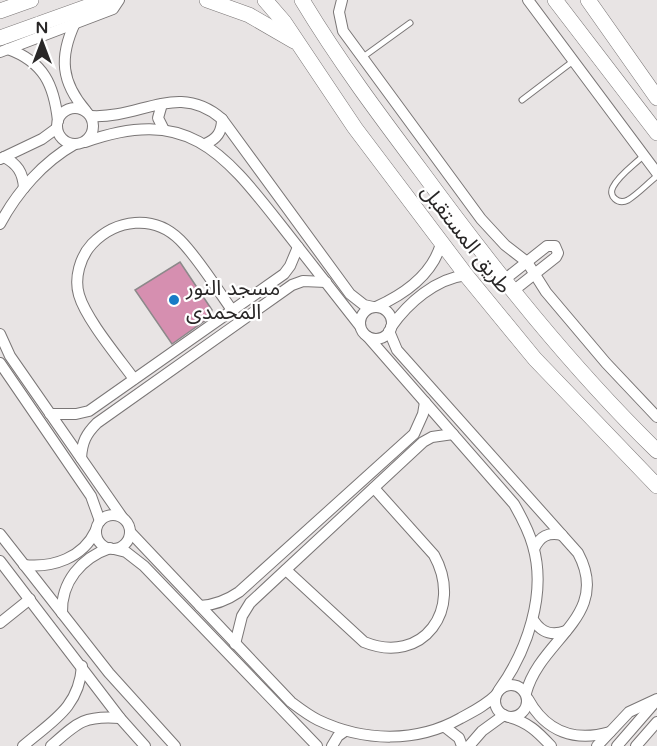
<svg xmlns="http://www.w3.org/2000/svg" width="657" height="746" viewBox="0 0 657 746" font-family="'Varela Round','Noto Sans Arabic',sans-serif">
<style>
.building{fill:#d68fb0;stroke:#8c898a;stroke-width:1.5}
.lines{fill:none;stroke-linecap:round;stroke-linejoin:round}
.lane-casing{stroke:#7a7676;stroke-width:7}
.street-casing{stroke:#7a7676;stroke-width:12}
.secondary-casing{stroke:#7a7676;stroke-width:16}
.lane{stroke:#fff;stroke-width:5}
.street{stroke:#fff;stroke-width:10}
.secondary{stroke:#fff;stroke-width:15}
.poi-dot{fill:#177bc6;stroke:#fff;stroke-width:2}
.labels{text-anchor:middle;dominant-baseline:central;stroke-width:4.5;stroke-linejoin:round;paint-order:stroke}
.street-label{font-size:21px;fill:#292727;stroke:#fff}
.poi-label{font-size:21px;fill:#292727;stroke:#fff;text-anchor:start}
</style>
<rect width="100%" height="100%" fill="#e8e4e4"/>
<polygon class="building" points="180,262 212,310 210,317 172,344 135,290"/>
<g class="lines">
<g class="lane-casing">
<g id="lane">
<polyline points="363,57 410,23"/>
<polyline points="522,100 572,62"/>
<path d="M643,156C634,165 619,175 613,187C608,196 618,205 628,200C638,194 648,183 657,176"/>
</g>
</g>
<g class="street-casing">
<g id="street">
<polyline points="342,0 339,12 343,31 481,219 505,245 527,262 546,292 606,363 657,417"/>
<polyline points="528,0 657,173"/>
<path d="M75,23C59,57 61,82 86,111"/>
<path d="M8,49C44,62 54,85 58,121"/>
<polyline points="0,52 113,9 119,0"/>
<polyline points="162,104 158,118 164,130"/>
<circle cx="75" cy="126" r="18"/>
<path d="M91,116C141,119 178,81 222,119L350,294L364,305L373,307"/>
<path d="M85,142C186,106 222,150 280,224C307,258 333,292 360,326"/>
<path d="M205,144C217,139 222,132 222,119"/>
<path d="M4,157C17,164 23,172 24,188"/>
<polyline points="0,159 42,139 57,128"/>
<path d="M0,224C17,192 43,162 75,144"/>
<polyline points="504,280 547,246 555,246 558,253 556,257 513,291"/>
<path d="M376,307C405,294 432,275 441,244"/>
<circle cx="376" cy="323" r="16"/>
<path d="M391,327C408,303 435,279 466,275"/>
<path d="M389,331L397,350L578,553C612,616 540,639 526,693"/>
<polyline points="0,334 10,356 122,517"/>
<path d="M368,337L514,504C522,518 529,531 533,546C547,594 527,651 499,690"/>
<polyline points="0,363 91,496 100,521"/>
<path d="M134,379C118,357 86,319 79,295C74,278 80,257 92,244C116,219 154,214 180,240C198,258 217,289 232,310"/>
<polyline points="50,414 76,414 89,411 284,274 290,266 298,247"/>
<path d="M81,458C82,442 86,434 97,423L292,285L303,281L326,282"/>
<circle cx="113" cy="532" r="17"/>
<path d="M131,533L291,702C299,708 308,715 318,720C364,742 417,743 461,718C474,711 486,705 496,695"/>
<polyline points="0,534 109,673 175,746"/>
<polyline points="114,549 126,552 144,566 317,746"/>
<path d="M534,549C540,536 548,532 562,535"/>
<polyline points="0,561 120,718 145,746"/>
<path d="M24,565C53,568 83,558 96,530"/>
<path d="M286,570L364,642C423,666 464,609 434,555L374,488"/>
<path d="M200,606C215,605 226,601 239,592L414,434L423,414L425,402"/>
<path d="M62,613C61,582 81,558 110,548"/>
<path d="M534,621C542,633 552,636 566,631"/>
<polyline points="0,623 30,599"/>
<polyline points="235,644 242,616 250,603 423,442 432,437 453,434"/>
<circle cx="511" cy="701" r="16"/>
<path d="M528,699C546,732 575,742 610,732"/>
<path d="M509,717C528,722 538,732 551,746"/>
<polyline points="445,727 459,738 462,746"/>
<path d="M23,746C52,721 79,708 82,666"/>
<path d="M51,746C77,723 84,715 120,718"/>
<polyline points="332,746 338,736 345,731"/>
<polyline points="469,746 482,731 504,715"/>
<polyline points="597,746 629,712 657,699"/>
<polyline points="617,746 657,700"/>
<polyline points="636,746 657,722"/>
</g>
</g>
<g class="secondary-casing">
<g id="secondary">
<polyline points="207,0 249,15 294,41"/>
<polyline points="265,0 284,22 355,128 466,275 535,359 657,486"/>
<path d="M302,0C338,60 380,116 422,172C494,270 570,366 657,451"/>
<polyline points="555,0 657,133"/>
<polyline points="588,0 657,98"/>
<polyline points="0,11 31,0"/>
<polyline points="0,38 106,0"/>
</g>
</g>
<use href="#lane" class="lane"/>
<use href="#street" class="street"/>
<use href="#secondary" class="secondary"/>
</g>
<circle class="poi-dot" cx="174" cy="300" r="6"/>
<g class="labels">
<g class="street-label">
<text transform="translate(466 239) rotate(52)">طريق المستقبل</text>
</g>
<g class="poi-label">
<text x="186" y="288">مسجد النور<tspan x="186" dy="24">المحمدى</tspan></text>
</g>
</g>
<g transform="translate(42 42)" stroke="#ffffff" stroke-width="4.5" paint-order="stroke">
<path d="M0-4.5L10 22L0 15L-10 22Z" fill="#292727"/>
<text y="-9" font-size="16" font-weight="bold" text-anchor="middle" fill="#292727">N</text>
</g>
</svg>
